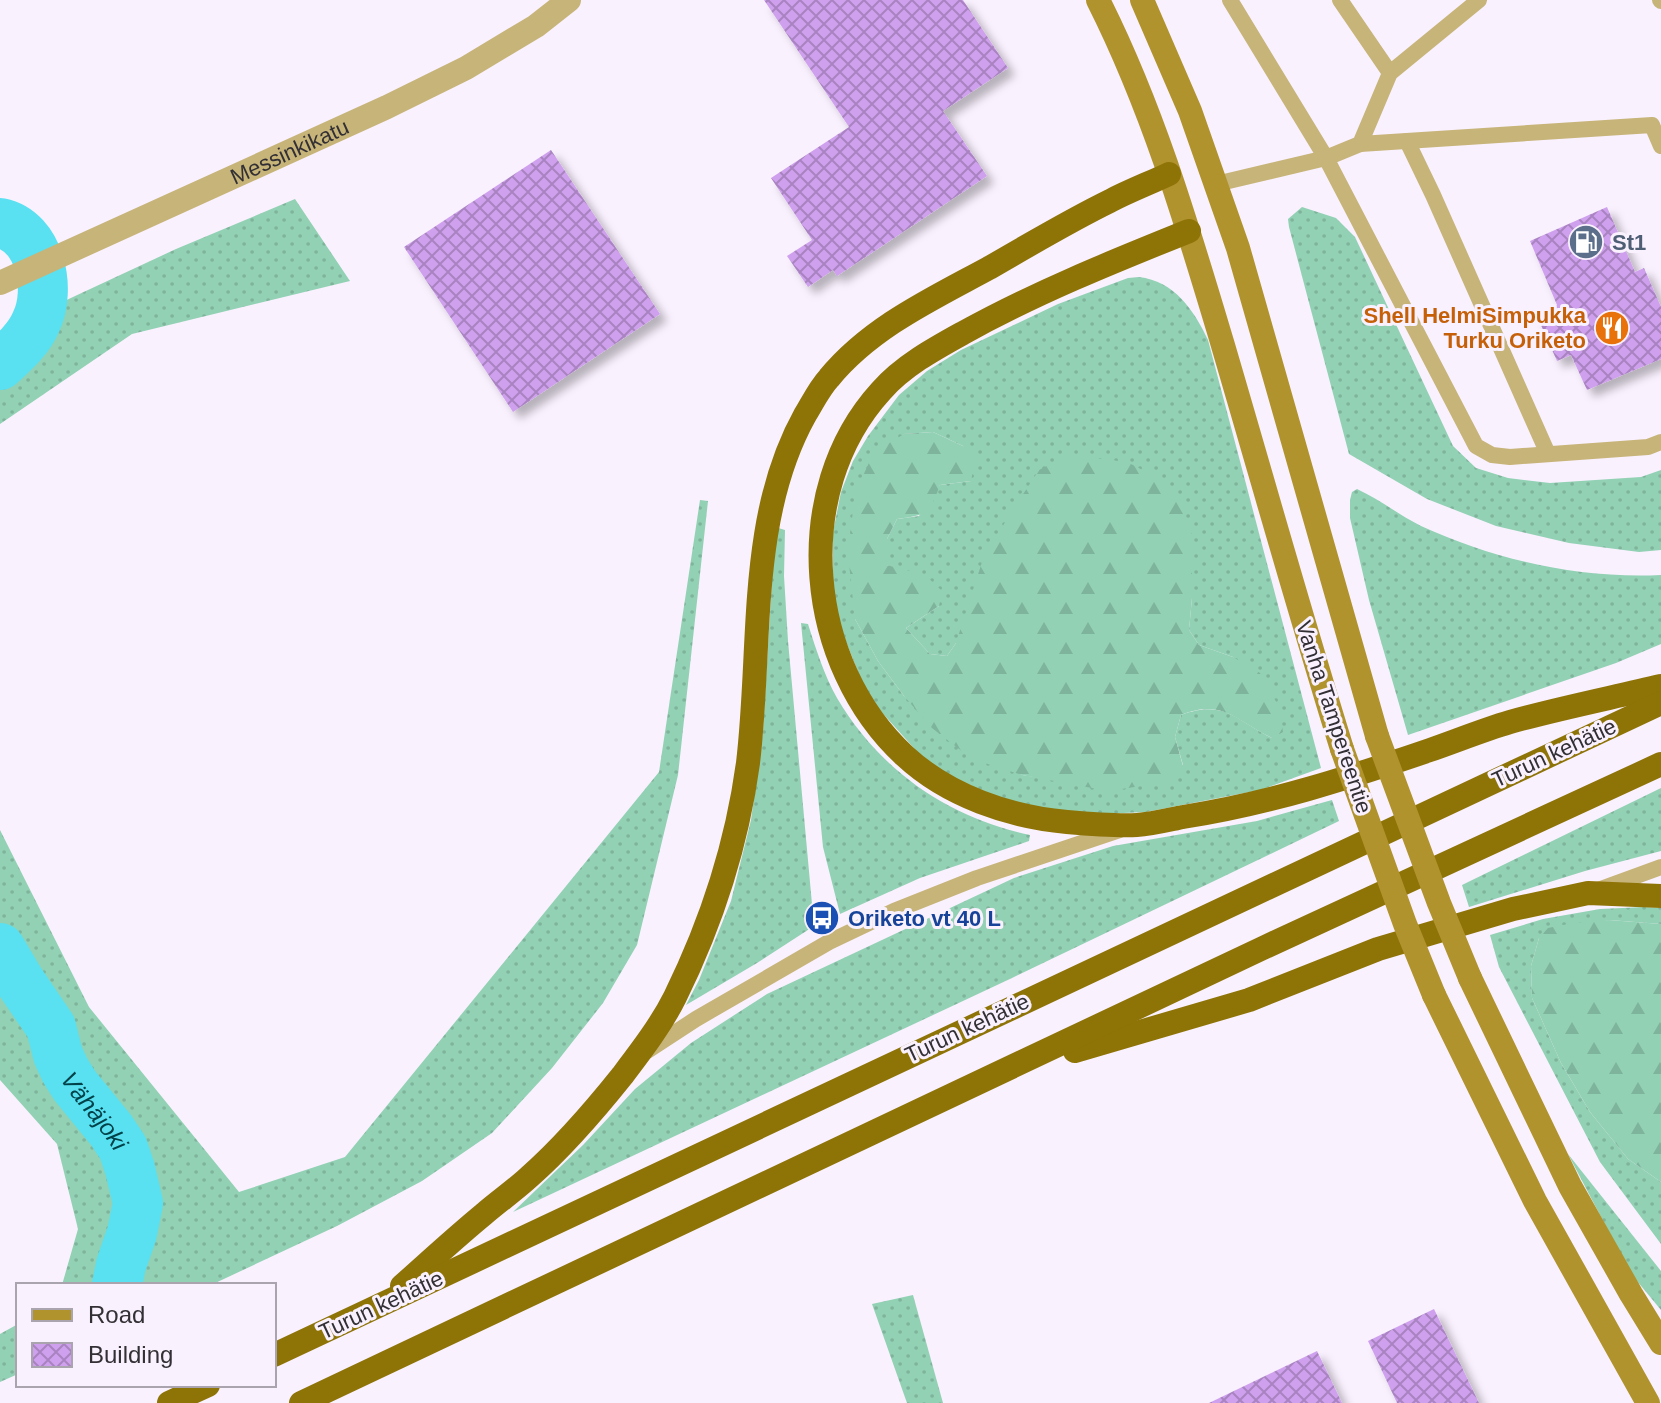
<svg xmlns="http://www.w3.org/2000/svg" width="1661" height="1403" viewBox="0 0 1661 1403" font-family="Helvetica,sans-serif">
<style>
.grass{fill:url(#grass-dots);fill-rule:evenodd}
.forest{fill:url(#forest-firs)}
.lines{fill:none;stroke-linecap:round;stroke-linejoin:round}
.river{stroke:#59e0f1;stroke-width:50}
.building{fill:url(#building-cross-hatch);filter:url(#shadow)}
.service{stroke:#c7b479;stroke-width:16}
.tertiary{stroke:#c7b479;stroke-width:24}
.secondary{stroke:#b1932e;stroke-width:24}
.trunk{stroke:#8e7307;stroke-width:24}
.secondary-bridge{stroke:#b1932e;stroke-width:24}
.labels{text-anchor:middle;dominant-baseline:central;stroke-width:6;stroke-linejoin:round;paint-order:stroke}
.street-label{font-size:22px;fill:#333035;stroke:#f9f1fe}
.service-label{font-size:22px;font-weight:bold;fill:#4e5e75;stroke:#f9f1fe;text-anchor:start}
.food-label{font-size:22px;font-weight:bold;fill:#c56008;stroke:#f9f1fe;text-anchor:end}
.transit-label{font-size:22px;font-weight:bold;fill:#164399;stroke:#f9f1fe;text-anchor:start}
.water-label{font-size:24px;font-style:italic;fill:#004249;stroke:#f9f1fe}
</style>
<defs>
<pattern id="grass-dots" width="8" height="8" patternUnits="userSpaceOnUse" patternTransform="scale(2)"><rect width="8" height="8" fill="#92d1b4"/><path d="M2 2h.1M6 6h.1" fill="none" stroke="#7eb49b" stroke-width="1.8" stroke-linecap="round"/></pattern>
<pattern id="forest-firs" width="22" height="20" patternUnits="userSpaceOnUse" patternTransform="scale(2)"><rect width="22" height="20" fill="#92d1b4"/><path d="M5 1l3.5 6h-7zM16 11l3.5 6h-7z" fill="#7eb49b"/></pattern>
<pattern id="building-cross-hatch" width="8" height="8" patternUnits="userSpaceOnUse" patternTransform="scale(2)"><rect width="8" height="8" fill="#cfa0ed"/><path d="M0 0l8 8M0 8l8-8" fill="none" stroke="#a983c1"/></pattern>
<filter id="shadow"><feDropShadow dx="7" dy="7" stdDeviation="4" flood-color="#0004"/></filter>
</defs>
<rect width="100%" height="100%" fill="#f9f1fe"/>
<g class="grass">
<polygon points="295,199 350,281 132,334 0,424 0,331 176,249"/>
<polygon points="1302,207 1336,218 1355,237 1453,446 1476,468 1508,478 1550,483 1641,477 1661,470 1661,550 1639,552 1569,543 1496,526 1427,499 1349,454 1289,227 1288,219"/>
<path d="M1139,277C1174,281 1194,310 1208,340L1321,768L1260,790L1146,812L1100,814L1065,813L1004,801L942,772L921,756L868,697L833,609V532L841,492L853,461L868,436L899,395L927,371L961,350L1058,304L1128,278ZM933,432L963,446L971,481L940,485L919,516L897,519L887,539V565L901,570L939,606L906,628L930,654L947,656L956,643L1192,598L1189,630L1199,645L1233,657L1272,738C1235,720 1225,699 1181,715L1175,737L1183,765L1064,781L1022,775L904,696L878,661L855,619L904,434Z"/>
<path d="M1357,489C1379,499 1399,515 1421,526C1495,560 1580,579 1661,575V644L1616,663L1408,735L1369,600L1350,518V500L1352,492Z"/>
<polygon points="700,500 708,501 678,775 637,945 603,1003 552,1068 492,1133 422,1181 337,1226 211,1285 62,1285 78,1229 57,1144 0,1080 0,830 89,1007 239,1192 345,1157 659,772"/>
<polygon points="775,527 785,530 784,576 788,641 814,926 757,963 686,1005 699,980 731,901 751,820 763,731"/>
<path d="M801,623L808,624C816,649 824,675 837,698C880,771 949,818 1030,835L1029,841L920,878L840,914L823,847Z"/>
<polygon points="1661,788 1661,851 1585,871 1469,907 1462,885"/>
<polygon points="1332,800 1339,821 1012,978 513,1212 583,1145 635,1089 691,1043 767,994 1014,878 1113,846 1257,821"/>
<polygon points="1644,907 1661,908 1661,924 1609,920 1539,938 1531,966 1532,998 1561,1063 1590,1112 1628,1159 1661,1182 1661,1244 1600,1162 1499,967 1490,935 1543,919 1600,909"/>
<polygon points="1568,1154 1661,1271 1661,1310 1637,1281 1622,1257"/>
<polygon points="913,1295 943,1403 907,1403 872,1304"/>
<polygon points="18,1324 18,1374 0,1382 0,1334"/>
</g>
<g class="forest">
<path d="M933,432L963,446L975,460L971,481L940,485C929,514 928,515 897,519L887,539V565L925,575L942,591L939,606L906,628L930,654L947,656L956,643L983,559L1010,514L1039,470L1068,455L1127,462L1166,482L1181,503L1192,535V598L1189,630L1199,645L1233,657L1260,673L1279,707L1283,732L1272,738C1236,721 1223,698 1181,715L1175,737L1183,766L1168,782L1108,791L1022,775L972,759L932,728L904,696L878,661L855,619L848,554L855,493L874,452L904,434Z"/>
<polygon points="1609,920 1661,924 1661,1182 1628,1159 1590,1112 1561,1063 1532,998 1531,966 1539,938 1548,928 1573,923"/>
</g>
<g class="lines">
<g class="river">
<path d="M0,223C40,231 52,289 36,322C29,339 13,353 0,365"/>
<path id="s1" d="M0,948L19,980L51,1027L58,1055L65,1070L75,1086L111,1130L123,1148L130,1169L138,1203L132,1233L121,1265L117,1285"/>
</g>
</g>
<g class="building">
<polygon points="764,0 963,0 1008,68 943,111 987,176 837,276 833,270 808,287 787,256 812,240 771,178 849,127"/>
<polygon points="551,150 660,314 513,412 404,247"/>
<polygon points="1607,207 1635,272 1644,268 1661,307 1661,359 1587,390 1571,355 1557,361 1536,314 1557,305 1530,241"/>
<polygon points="1434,1309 1479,1403 1397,1403 1368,1341"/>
<polygon points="1317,1351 1342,1403 1209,1403"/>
</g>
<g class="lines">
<g class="service">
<polyline points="1230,0 1326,158 1476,446 1492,455 1510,457 1648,447 1661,442"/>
<polyline points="1340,0 1390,73"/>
<polyline points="1660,0 1661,1"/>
<polyline points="1407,141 1433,195 1548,454"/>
<polyline points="1360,144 1652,125 1661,146"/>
<polyline points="1216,184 1326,158 1360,144 1390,73 1479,0"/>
<polyline points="1598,890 1661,867"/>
<polyline points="647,1051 696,1019 829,942 894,911 977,878 1120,830"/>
</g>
<path class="tertiary" id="s2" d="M0,283L387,107L466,68L536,26L569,0"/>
<g class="secondary">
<path d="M1098,0C1153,109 1187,225 1222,342C1262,478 1300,614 1342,749"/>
<polyline points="1142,0 1190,111 1238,248 1377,736"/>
<polyline points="1470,978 1570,1186 1631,1294 1661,1343"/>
<polyline points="1434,995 1535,1201 1648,1403"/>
</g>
<g class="trunk">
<path d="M1189,231C1112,262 1035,293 963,333C934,349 903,366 881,391C789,492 806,665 905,756C948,796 1010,817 1067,822C1090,824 1115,826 1137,825C1152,824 1168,820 1183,817C1268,804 1348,778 1430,750C1456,741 1483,730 1510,722C1560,708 1611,698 1661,686"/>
<polyline points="1075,1051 1249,1000 1378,949 1513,909 1588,893 1661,896"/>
<path d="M402,1286C429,1262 456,1237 484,1214C499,1201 515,1190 529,1177C563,1147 594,1111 622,1076C641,1051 661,1025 675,997C711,924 737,844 748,763C762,647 747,519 805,415C813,402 819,389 829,378C871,327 932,299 989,268C1029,245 1069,221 1110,201C1129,191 1150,183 1169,174"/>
<polyline points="274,1355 1661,703"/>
<polyline points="169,1403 208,1385"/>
<polyline points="301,1403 1263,948 1661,764"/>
</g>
<g class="secondary-bridge">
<polyline points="1377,736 1439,903 1470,978"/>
<polyline points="1342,749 1405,924 1434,995"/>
</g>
</g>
<defs>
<g id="fuel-disc" transform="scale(1.8)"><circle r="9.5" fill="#5c6f8a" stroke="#f9f1fe"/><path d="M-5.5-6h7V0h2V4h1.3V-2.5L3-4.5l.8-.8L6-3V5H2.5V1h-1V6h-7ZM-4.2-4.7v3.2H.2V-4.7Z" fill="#fff"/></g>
<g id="restaurant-disc" transform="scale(1.8)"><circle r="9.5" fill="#e8710a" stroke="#f9f1fe"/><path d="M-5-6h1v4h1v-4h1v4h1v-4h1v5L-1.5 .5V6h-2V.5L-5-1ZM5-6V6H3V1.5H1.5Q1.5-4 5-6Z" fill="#fff"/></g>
<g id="bus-disc" transform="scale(1.8)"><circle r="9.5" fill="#1a4fb4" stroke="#f9f1fe"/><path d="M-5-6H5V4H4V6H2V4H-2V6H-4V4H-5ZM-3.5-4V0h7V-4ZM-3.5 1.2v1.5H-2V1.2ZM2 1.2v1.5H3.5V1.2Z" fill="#fff"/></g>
</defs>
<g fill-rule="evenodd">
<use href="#fuel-disc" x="1586" y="242"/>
<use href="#restaurant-disc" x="1612" y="328"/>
<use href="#bus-disc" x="822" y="918"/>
</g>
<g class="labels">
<g class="street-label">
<text stroke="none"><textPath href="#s2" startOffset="318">Messinkikatu</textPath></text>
<text transform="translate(1334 717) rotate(72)">Vanha Tampereentie</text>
<text transform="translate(1554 753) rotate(-25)">Turun kehätie</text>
<text transform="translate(967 1028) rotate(-25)">Turun kehätie</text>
<text transform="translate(381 1305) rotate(-25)">Turun kehätie</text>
</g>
<g class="service-label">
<text x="1612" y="242">St1</text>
</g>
<g class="food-label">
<text x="1586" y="315">Shell HelmiSimpukka<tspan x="1586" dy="25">Turku Oriketo</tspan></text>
</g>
<g class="transit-label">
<text x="848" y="918">Oriketo vt 40 L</text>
</g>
<g class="water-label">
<text stroke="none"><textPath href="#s1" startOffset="190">Vähäjoki</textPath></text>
</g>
</g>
<rect x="16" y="1283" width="260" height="104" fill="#f9f1fe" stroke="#aaa4ae" stroke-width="2"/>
<rect x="32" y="1309" width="40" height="12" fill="#b1932e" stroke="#aaa4ae" stroke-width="2"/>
<text x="88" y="1323" font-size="24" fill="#333035">Road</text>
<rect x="32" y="1343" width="40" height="24" fill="url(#building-cross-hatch)" stroke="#aaa4ae" stroke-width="2"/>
<text x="88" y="1363" font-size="24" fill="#333035">Building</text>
</svg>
